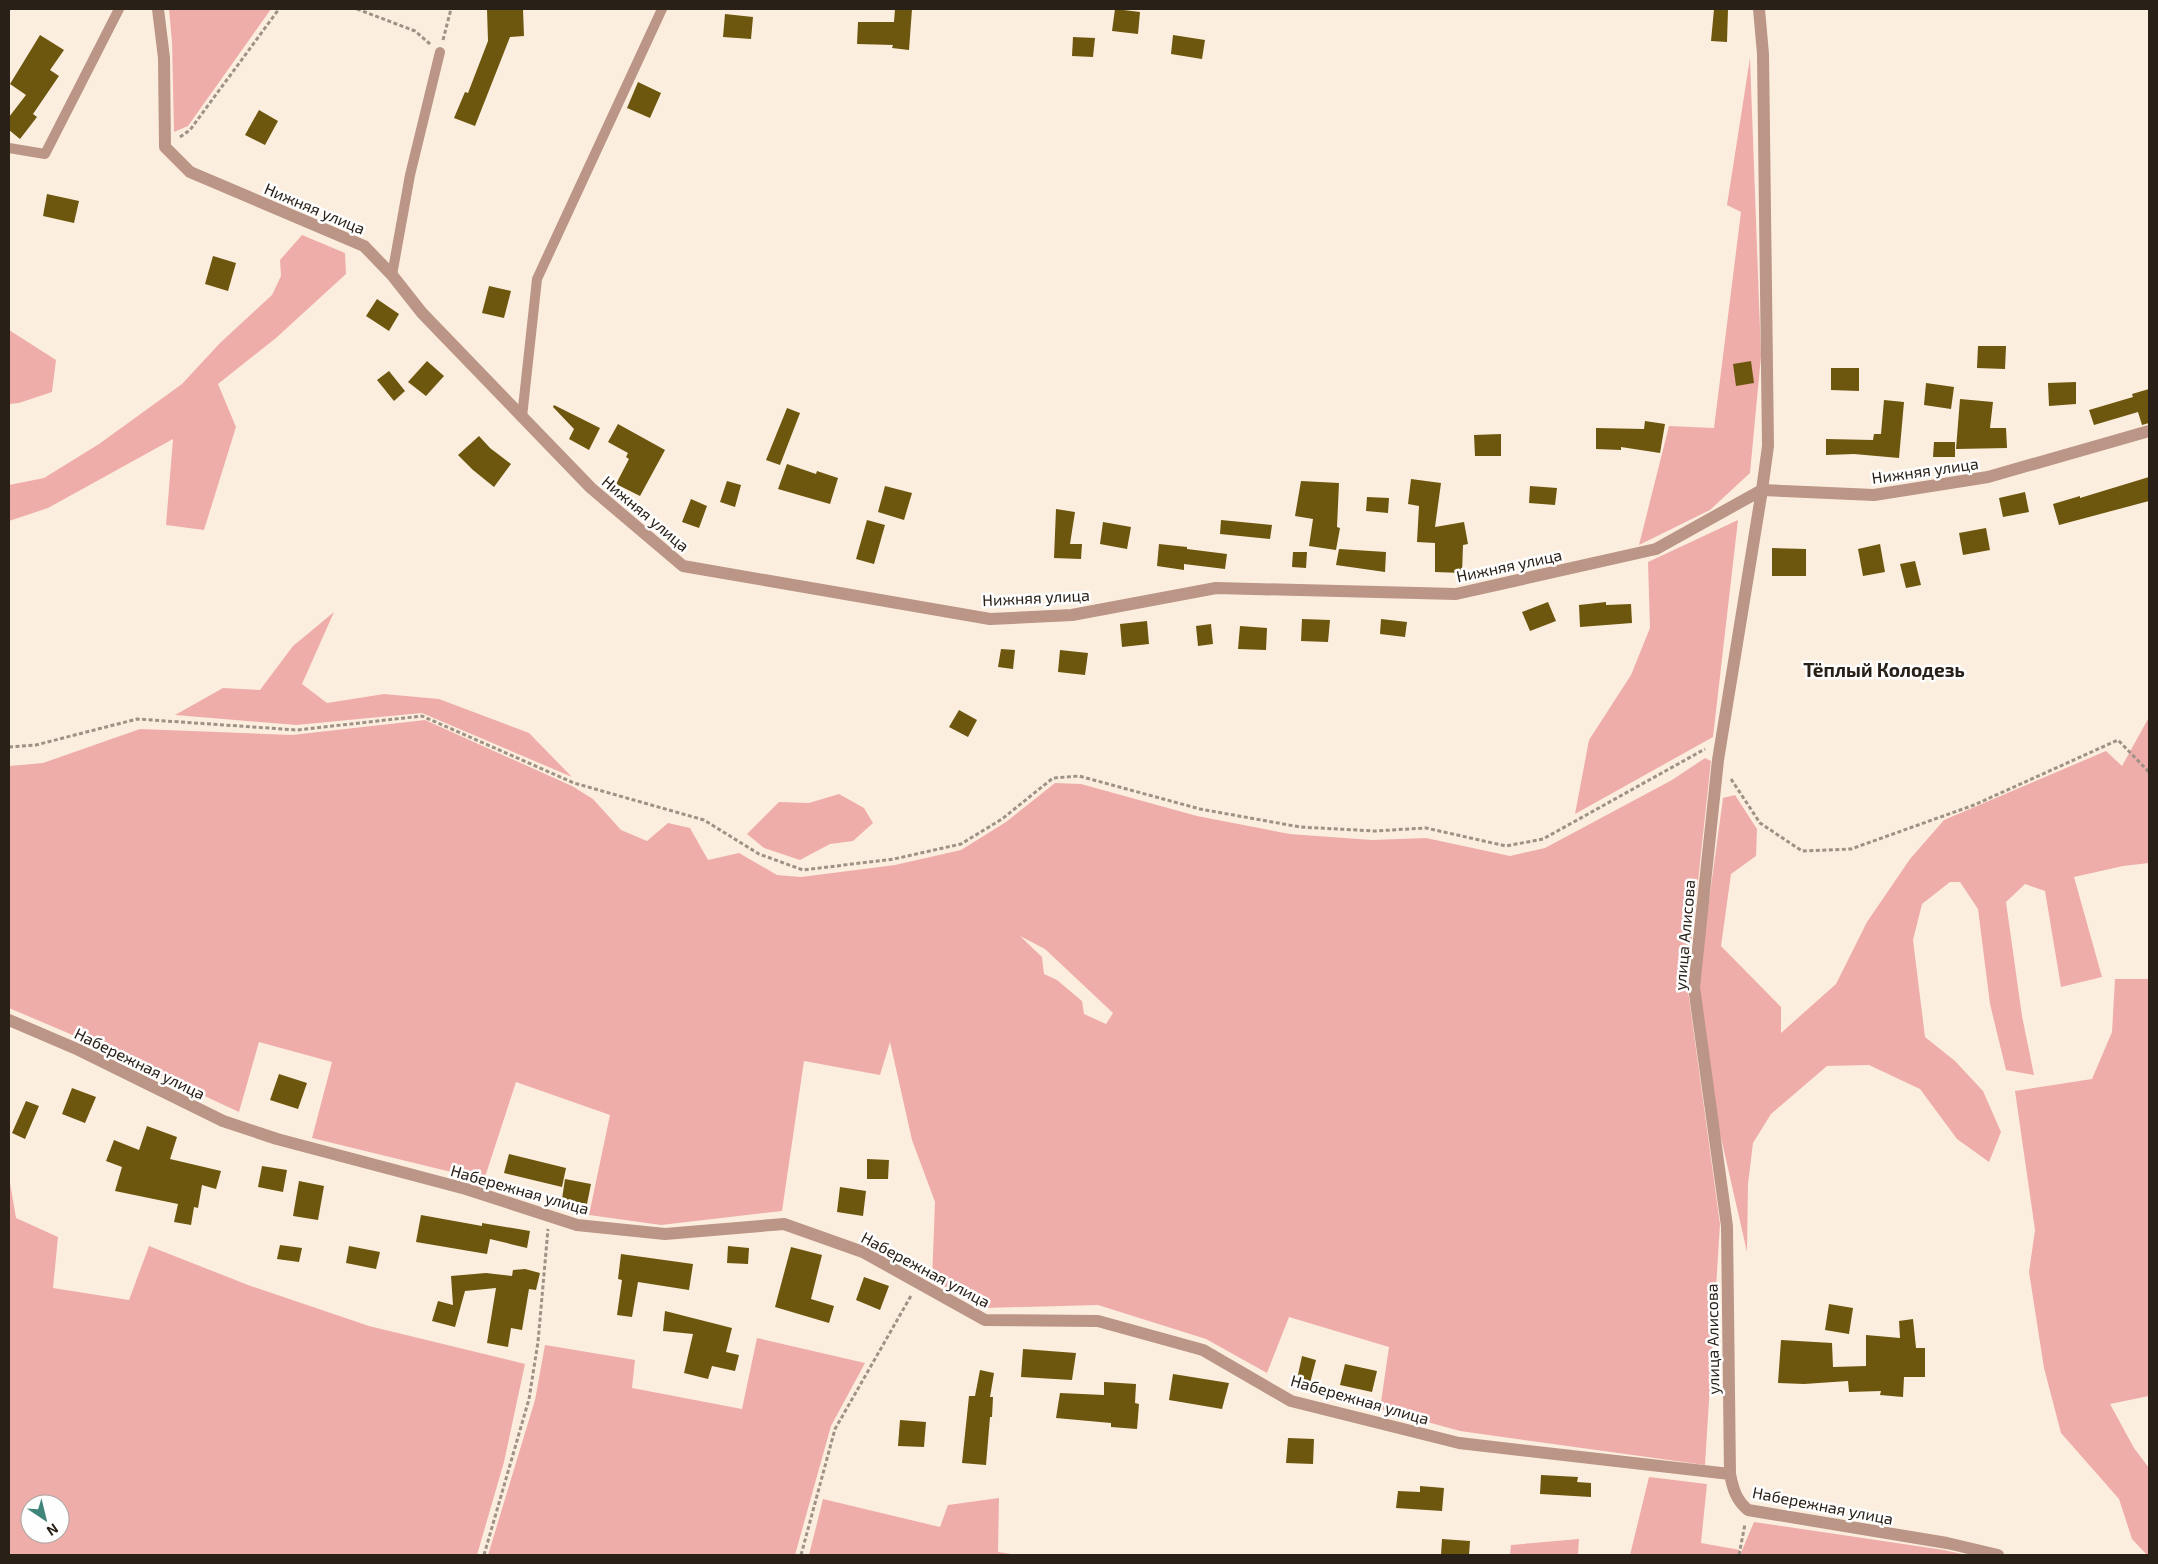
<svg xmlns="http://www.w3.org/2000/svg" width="2158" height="1564" viewBox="0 0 2158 1564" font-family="'Exo 2',sans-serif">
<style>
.green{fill:#efadaa;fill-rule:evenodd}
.building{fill:#6d560d}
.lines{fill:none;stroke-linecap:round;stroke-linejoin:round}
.path{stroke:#9e9286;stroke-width:3;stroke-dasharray:4 2.5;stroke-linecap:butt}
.lane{stroke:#bb9586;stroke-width:10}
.street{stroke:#bb9586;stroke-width:12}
.labels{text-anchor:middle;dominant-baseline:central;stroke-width:5;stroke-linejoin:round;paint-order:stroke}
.street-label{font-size:16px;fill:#292017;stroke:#fefefe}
.quarter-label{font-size:19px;font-weight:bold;fill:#292017;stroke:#fefefe}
</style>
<rect width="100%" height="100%" fill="#fceedf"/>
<g class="green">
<polygon points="169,9 271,9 188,126 174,132 172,42"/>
<polygon points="1750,58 1761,356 1750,473 1710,510 1639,545 1669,426 1714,428 1741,212 1727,205"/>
<polygon points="302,235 345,253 346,274 276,338 218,384 236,427 204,530 166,525 173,439 48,508 9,521 9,485 44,478 99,444 182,384 220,343 272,295 281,276 280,260"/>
<polygon points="9,330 56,360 52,392 19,403 9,404"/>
<polygon points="1738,520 1713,737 1575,814 1589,740 1631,675 1650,628 1648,562"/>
<polygon points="334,612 302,684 327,703 384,694 439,699 529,733 572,777 422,713 296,725 175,715 223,688 260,690 293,646"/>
<polygon points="2148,719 2149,719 2149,863 2123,866 2074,877 2102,977 2061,987 2045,891 2025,884 2006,902 2022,1016 2034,1075 2006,1070 1990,1004 1978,909 1960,882 1950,882 1922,904 1913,940 1925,1037 1955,1061 1983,1091 2001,1132 1989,1162 1957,1139 1920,1089 1869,1065 1827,1066 1771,1114 1753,1143 1748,1184 1747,1252 1719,1129 1698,982 1723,798 1735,795 1757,829 1756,856 1731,874 1721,946 1781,1007 1781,1033 1836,984 1867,922 1910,859 1944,820 2106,751 2122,766"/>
<path d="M425,720L572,786L593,799L621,830L647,841L668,823L690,828L708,860L739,853L777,875L801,877L895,865L961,850L1006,822L1055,783L1081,784L1197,816L1290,834L1372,840L1426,838L1510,856L1545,848L1672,780L1705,758L1711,761L1687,983L1720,1224L1705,1465L1460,1431L1380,1409L1389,1347L1289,1317L1267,1373L1206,1339L1098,1305L984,1308L932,1280L935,1202L912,1140L890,1042L880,1075L804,1061L782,1211L661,1225L589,1215L610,1115L516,1082L484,1180L312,1138L332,1062L259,1042L239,1112L82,1039L9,1008V766L43,763L140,729L292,735ZM1020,936L1045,949L1113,1013L1106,1024L1084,1014L1082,1001L1057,980L1044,974L1042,957Z"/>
<polygon points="839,794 864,808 873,823 853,841 830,844 800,860 764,848 747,834 779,802 809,803"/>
<polygon points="2115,979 2149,979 2149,1396 2110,1404 2134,1448 2149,1468 2149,1555 2147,1555 2132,1539 2119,1499 2061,1433 2044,1368 2029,1272 2035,1230 2015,1091 2092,1079 2112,1032"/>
<path d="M9,1177L16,1218L58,1237L53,1288L129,1300L149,1246L248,1285L369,1326L525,1364L504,1462L477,1555H9ZM30,1504H60V1534H30Z"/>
<polygon points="757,1338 865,1363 831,1426 795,1555 488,1555 535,1400 545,1345 635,1360 632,1388 742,1409"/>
<polygon points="1649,1477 1707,1484 1701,1543 1740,1550 1738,1555 1630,1555"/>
<polygon points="999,1498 998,1552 1018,1555 809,1555 823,1499 940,1527 948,1505"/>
<polygon points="1754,1522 1944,1550 1966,1555 1740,1555"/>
<polygon points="1579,1539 1578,1555 1510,1555 1511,1545"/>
</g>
<g class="building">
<polygon points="487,9 523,9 524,36 510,37 475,126 454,118 465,92 468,93 488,41"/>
<polygon points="895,9 912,9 909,50 892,48 893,45 857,44 858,22 894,22"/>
<polygon points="1115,9 1140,12 1138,34 1112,31"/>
<polygon points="1714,9 1728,9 1727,42 1711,41"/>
<polygon points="725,14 753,17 751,39 723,37"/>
<polygon points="40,35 64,50 50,70 59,76 33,114 37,117 20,139 9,130 9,117 26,95 10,84"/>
<polygon points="1173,35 1205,40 1202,59 1171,54"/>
<polygon points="1073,37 1095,38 1093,57 1072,56"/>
<polygon points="638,82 661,93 650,118 627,108"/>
<polygon points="259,110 278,121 265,145 245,135"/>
<polygon points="47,194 79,201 74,223 43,216"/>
<polygon points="213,256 236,263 228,291 205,284"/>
<polygon points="489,286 511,291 504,318 482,313"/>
<polygon points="377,299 399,314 389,331 366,316"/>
<polygon points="1978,346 2006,346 2005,369 1977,368"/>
<polygon points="427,361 444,376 426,396 408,382"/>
<polygon points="1751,361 1754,383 1736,386 1733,364"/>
<polygon points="1831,368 1859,368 1859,391 1831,390"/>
<polygon points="389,371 405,391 394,401 377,380"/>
<polygon points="2076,382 2076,404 2049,406 2048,383"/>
<polygon points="1926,383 1954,387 1951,409 1924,405"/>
<polygon points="2149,389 2149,423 2142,425 2138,412 2094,425 2089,410 2133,397 2132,394"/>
<polygon points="1960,399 1993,402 1990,428 2006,428 2007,448 1956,449"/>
<polygon points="1884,400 1904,402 1899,458 1854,454 1826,455 1826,439 1873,440 1874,434 1881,434"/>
<polygon points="554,405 600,428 589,450 569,439 574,429 553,407"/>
<polygon points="787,408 800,413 780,465 766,460"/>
<polygon points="1645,421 1665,424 1660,453 1621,447 1621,450 1596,449 1596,428 1644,429"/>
<polygon points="618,424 665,450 640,496 616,484 629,459 626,457 628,453 608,442"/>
<polygon points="1501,434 1501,456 1475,456 1474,435"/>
<polygon points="479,436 490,448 511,464 494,487 473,470 458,455"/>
<polygon points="1934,442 1955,442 1955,457 1933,457"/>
<polygon points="787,464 816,474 817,471 838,478 830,504 778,489"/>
<polygon points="2149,477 2149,501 2059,525 2053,504 2080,496 2080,498"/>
<polygon points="1411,479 1441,483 1435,527 1464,522 1468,544 1463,545 1462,573 1435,572 1435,543 1417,542 1419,506 1408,504"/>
<polygon points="727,481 741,485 735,507 720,502"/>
<polygon points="1301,481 1339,483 1337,527 1340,528 1336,550 1309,546 1313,519 1295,516"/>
<polygon points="885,486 912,493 904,520 878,512"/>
<polygon points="1530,486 1557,488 1555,505 1529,503"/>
<polygon points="2025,492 2029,512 2003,517 1999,498"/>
<polygon points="1367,497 1389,498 1388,513 1366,511"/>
<polygon points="691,499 707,506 699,528 682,522"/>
<polygon points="1056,509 1075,512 1070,544 1082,544 1081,559 1054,558"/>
<polygon points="867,520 885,525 874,564 856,559"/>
<polygon points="1221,520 1272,525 1270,539 1220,534"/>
<polygon points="1103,522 1131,527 1127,549 1100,544"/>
<polygon points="1986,528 1990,550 1963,555 1959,533"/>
<polygon points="1159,544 1187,547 1187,549 1227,554 1225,569 1184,564 1184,570 1157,566"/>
<polygon points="1880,544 1885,572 1863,576 1858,549"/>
<polygon points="1772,548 1806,549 1806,576 1772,576"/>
<polygon points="1339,549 1386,552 1385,572 1336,565"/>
<polygon points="1293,552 1307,552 1306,568 1292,567"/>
<polygon points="1915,561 1921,585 1906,588 1900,564"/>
<polygon points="1548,602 1556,621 1530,631 1522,612"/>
<polygon points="1606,602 1606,605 1631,604 1632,623 1580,627 1579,605"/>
<polygon points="1302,619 1330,620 1328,642 1301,641"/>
<polygon points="1381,619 1407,622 1405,637 1380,634"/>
<polygon points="1147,621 1149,644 1122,647 1120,624"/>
<polygon points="1211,624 1213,644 1198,646 1196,626"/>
<polygon points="1240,626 1267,628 1266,650 1238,649"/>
<polygon points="1001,649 1015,650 1013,669 998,667"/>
<polygon points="1060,650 1088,653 1085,675 1058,672"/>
<polygon points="959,710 977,720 968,737 949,727"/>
<polygon points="279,1074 307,1083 298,1109 270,1100"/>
<polygon points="72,1088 96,1097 85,1123 62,1114"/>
<polygon points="26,1101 39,1106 25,1139 12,1133"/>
<polygon points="147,1126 177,1137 170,1159 221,1171 216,1189 202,1185 198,1208 194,1207 191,1225 174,1222 178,1204 115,1191 122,1167 106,1161 114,1140 139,1150"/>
<polygon points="509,1154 566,1168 562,1187 504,1173"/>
<polygon points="867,1159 889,1160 888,1179 867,1179"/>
<polygon points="262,1166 287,1170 283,1192 258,1187"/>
<polygon points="565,1179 591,1184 587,1204 562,1199"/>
<polygon points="299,1181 324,1186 318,1220 293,1216"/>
<polygon points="840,1187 866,1191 863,1216 837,1212"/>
<polygon points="421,1215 482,1226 482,1223 530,1231 527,1248 490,1239 487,1254 416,1242"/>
<polygon points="280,1245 302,1248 299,1262 277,1259"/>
<polygon points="349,1246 380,1252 376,1269 346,1263"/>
<polygon points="728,1246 749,1248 748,1264 727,1263"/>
<polygon points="791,1247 822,1255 811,1299 834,1306 829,1323 775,1307"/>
<polygon points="621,1254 693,1264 689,1290 638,1282 632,1317 617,1315 622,1280 618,1279"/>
<polygon points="525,1269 540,1273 536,1290 529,1289 522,1330 511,1328 508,1347 487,1343 496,1288 465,1291 455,1327 432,1321 438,1301 453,1305 451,1276 486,1273 512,1276 513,1270"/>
<polygon points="864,1277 889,1286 880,1310 856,1300"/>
<polygon points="1829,1304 1853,1308 1849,1334 1825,1330"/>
<polygon points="665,1311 732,1328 726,1352 739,1355 735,1371 712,1366 708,1379 684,1373 693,1334 663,1331"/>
<polygon points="1913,1319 1916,1348 1925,1348 1925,1377 1904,1377 1903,1397 1880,1395 1881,1391 1849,1392 1848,1381 1804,1384 1778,1383 1781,1340 1832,1343 1833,1367 1866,1366 1866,1335 1900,1338 1899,1321"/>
<polygon points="1023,1349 1076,1353 1072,1380 1021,1377"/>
<polygon points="1302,1356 1316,1360 1309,1387 1296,1384"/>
<polygon points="1345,1364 1377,1371 1372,1392 1340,1385"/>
<polygon points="980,1370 994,1373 990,1397 993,1397 992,1417 990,1417 986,1465 962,1463 969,1396 975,1396"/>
<polygon points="1173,1374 1229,1383 1222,1409 1169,1400"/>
<polygon points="1104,1382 1136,1384 1135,1403 1139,1404 1137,1429 1111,1427 1111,1423 1056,1418 1060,1393 1104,1395"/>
<polygon points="900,1420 926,1422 924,1447 898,1446"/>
<polygon points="1288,1438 1314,1439 1313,1464 1286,1463"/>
<polygon points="1541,1475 1578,1477 1577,1482 1591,1483 1591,1497 1540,1494"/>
<polygon points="1420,1486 1444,1488 1442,1511 1396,1508 1398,1491 1420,1492"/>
<polygon points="1442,1539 1470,1541 1469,1555 1441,1555"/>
</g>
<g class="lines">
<g class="path">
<polyline points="357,9 415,31 430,44"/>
<polyline points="443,40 451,9"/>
<polyline points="180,137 190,130 279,9"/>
<polyline points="9,747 36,745 137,719 297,730 422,716 574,783 704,820 759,854 803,870 894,859 961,844 1002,819 1053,778 1079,776 1200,809 1300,827 1375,831 1426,828 1506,846 1543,839 1705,749"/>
<polyline points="1731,779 1760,823 1802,851 1851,849 1974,805 2118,740 2149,772"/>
<polyline points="484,1555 529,1399 538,1342 548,1229"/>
<polyline points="801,1555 835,1429 912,1294"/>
<polyline points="1739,1555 1745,1524"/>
</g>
<g class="lane">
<polyline points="9,148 45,154 119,9"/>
<polyline points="392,275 410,175 440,52"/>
<polyline points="522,417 537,279 662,9"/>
</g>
<g class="street">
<polyline points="158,9 164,58 165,147 190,172 364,246 392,275 422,313 591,488 683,566 990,619 1072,615 1216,588 1456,594 1656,549 1762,490 1874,495 1988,477 2149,431"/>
<path d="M9,1020L79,1050L223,1121L277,1139L466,1189L577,1225L665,1234L784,1224L863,1252L985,1320L1098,1321L1203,1350L1291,1401L1459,1443L1730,1474C1733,1489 1736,1500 1748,1510L1947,1543L1998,1555"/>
<polyline points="1730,1474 1727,1226 1694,987 1718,760 1762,490 1768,446 1763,54 1759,9"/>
</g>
</g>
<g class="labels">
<g class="street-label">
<text transform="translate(315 208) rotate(23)">Нижняя улица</text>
<text transform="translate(1925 470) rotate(-8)">Нижняя улица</text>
<text transform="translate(646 513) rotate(40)">Нижняя улица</text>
<text transform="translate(1509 565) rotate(-12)">Нижняя улица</text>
<text transform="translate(1036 597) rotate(-3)">Нижняя улица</text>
<text transform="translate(1684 935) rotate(-85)">улица Алисова</text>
<text transform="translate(140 1063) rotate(26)">Набережная улица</text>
<text transform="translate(520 1189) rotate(16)">Набережная улица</text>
<text transform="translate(926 1269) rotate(28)">Набережная улица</text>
<text transform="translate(1712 1339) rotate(-91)">улица Алисова</text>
<text transform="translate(1360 1399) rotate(16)">Набережная улица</text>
<text transform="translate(1823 1505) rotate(11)">Набережная улица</text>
</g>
<g class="quarter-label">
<text x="1884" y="669">Тёплый Колодезь</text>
</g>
</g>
<rect width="2158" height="1564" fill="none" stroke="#292017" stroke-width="20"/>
<g transform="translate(45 1519) rotate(145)"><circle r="24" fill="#fefefe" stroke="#a9a5a2"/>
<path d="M0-4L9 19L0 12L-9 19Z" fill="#40857a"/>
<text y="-8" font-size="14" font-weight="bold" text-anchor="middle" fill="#292017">N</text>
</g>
</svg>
